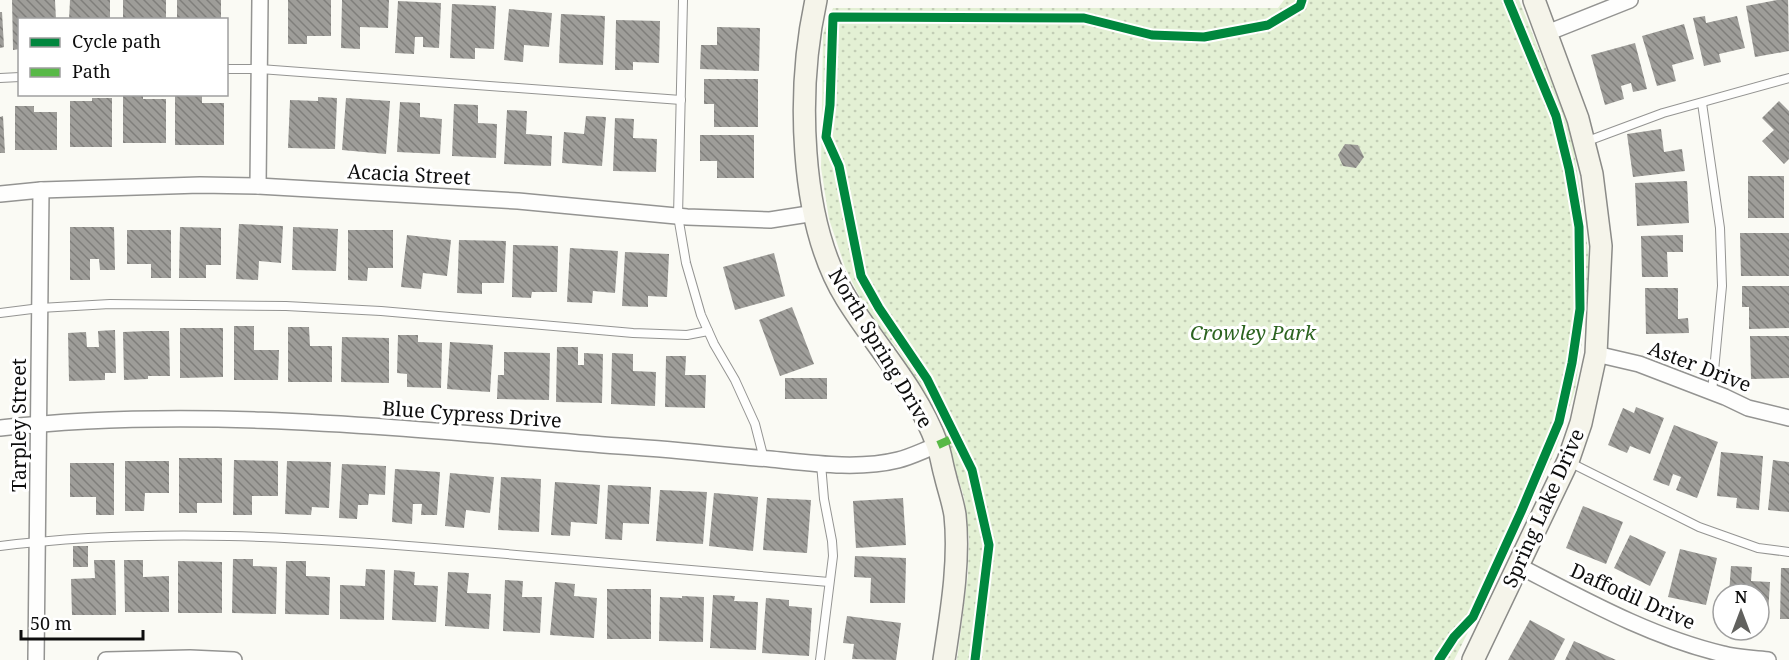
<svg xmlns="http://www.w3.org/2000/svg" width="1789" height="660" viewBox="0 0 1789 660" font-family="'Noto Serif',serif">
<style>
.green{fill:url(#green-dots)}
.building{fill:url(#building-back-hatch)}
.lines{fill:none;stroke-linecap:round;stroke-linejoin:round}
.lane-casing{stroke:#949492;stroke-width:10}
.street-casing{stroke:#949492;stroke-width:18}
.secondary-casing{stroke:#8b8b88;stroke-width:24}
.lane{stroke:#fefefd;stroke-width:8}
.street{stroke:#fefefd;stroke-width:15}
.secondary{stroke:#f5f4ea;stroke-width:21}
.quiet{stroke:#58b947;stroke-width:8;stroke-dasharray:15 8;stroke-linecap:butt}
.cycleway-casing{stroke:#fff;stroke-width:13}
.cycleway{stroke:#00873e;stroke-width:9}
.labels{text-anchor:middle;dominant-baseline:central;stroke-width:6;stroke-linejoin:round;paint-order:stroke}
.street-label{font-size:20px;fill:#0e0e0e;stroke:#fff}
.park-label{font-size:20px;font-style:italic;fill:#2c6420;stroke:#fff}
</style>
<defs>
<pattern id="green-dots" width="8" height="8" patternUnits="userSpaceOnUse" patternTransform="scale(1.5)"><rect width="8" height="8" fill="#e3f0d4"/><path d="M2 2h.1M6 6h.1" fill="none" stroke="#c2cdb5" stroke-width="1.8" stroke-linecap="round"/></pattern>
<pattern id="building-back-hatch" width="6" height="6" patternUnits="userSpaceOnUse" patternTransform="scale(1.5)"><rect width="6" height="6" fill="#9e9d99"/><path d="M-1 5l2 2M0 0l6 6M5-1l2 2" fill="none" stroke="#7f7e7b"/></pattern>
</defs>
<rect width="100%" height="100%" fill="#fafaf4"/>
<polygon class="green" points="1284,0 1519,0 1571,131 1584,216 1591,279 1575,390 1556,449 1520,529 1454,660 957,660 968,574 969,538 964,497 947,442 898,350 867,312 845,267 829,219 821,168 823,34 833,8 1278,8"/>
<g class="building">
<polygon points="12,0 55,0 56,20 20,20 20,49 13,50"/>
<polygon points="70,0 110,0 110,20 69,20"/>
<rect x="123" y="0" width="43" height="20"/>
<rect x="177" y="0" width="44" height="20"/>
<polygon points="288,0 331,0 331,36 307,36 307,44 288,44"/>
<polygon points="342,0 389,0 388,28 360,27 360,49 341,48"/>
<polygon points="1777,0 1788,0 1789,51 1755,57 1746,6"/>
<polygon points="398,1 441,3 439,48 423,47 423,37 415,37 414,54 395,53"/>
<polygon points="452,4 496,6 494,49 475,48 475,59 450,58"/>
<polygon points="509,9 552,13 549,47 524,45 523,62 504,60"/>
<polygon points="0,12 2,12 4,47 0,48"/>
<polygon points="561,14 605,16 603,65 559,63"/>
<polygon points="1705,16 1706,23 1737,16 1745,48 1719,54 1721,62 1704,66 1693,18"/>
<polygon points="616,20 660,21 659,63 633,62 633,70 615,70"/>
<polygon points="1684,24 1694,59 1672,65 1676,81 1657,86 1642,36"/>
<polygon points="717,27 760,28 759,71 700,69 701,45 717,45"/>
<polygon points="1635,43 1647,89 1633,92 1631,83 1621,86 1624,99 1605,105 1591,55"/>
<polygon points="704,79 758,79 758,127 714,127 714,104 704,104"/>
<polygon points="175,94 202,94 202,103 224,103 224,145 175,145"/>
<polygon points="123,95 143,95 143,99 166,99 166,143 123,143"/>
<polygon points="318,97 337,98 335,149 288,148 290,100 318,101"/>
<polygon points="92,98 112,98 112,147 70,147 70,101 92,101"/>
<polygon points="346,98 390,101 386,154 342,150"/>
<polygon points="1779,101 1789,111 1789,159 1784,164 1762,141 1774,130 1762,118"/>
<polygon points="400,102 420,103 420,117 442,119 440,154 397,152"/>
<polygon points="454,104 478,105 478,123 497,124 496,158 452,156"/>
<polygon points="15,106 34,106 34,112 57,112 57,150 15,150"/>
<polygon points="507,110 527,111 526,134 552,136 551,166 504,164"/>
<polygon points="3,116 5,153 0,153 0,117"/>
<polygon points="586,116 606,117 602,166 562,163 564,132 584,134"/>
<polygon points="615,118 634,119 633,138 657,139 656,172 613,171"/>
<polygon points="1661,129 1664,152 1682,149 1685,171 1633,177 1627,134"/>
<polygon points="700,135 754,135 754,178 717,178 717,161 700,161"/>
<polygon points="1345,144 1358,145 1364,157 1356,168 1343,166 1338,155"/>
<rect x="1748" y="176" width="36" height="42"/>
<polygon points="1687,181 1689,223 1637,226 1635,183"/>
<polygon points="239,224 283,226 281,263 259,261 258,280 236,279"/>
<polygon points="70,227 114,227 115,270 100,270 99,259 90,259 90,280 70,280"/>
<polygon points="180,227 221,228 221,265 206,265 206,278 179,278"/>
<polygon points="293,227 338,229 336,271 292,270"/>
<polygon points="127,230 171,230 171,278 151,278 151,264 127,264"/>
<polygon points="348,230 393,230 393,268 368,268 367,281 348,280"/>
<polygon points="1740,233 1789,233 1789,276 1741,276"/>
<polygon points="407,235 451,240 447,276 423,273 421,289 401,287"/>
<polygon points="1683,235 1683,252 1667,252 1668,277 1642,277 1641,236"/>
<polygon points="459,240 506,241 504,283 482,283 482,294 457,293"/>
<polygon points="513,245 558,246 557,292 532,292 531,298 512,297"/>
<polygon points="570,248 618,251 615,293 593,291 592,303 567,302"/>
<polygon points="625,252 669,254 667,297 648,296 648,307 622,306"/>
<polygon points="774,253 785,296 735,310 723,267"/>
<polygon points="1742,286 1789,286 1789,328 1749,329 1749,307 1742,307"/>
<polygon points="1645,288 1678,288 1678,319 1688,318 1689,333 1646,334"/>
<polygon points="792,307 814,364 780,376 759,320"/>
<polygon points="234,326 254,326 254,350 279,350 278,380 234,380"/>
<polygon points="288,327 309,327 310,346 332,346 332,382 288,382"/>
<polygon points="180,328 223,328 223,377 180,378"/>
<polygon points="115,330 116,373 105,373 105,380 69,381 68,333 86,332 87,347 99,347 98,331"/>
<polygon points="147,331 169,331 170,376 148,376 148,379 124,380 123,332"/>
<polygon points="398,335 418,335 418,342 442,343 441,388 407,387 407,374 397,373"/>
<polygon points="1750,336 1789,336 1789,378 1751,379"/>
<polygon points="342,337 389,338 389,383 341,382"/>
<polygon points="450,342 493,345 490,392 447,389"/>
<polygon points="557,347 578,347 578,365 584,365 584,353 603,354 602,403 556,402"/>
<polygon points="504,352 550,353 549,400 497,399 498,375 504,375"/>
<polygon points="612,353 633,354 633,371 656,372 655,406 611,404"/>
<polygon points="666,356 686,356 685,375 706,375 705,408 665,407"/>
<rect x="785" y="378" width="42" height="21"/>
<polygon points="1636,407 1664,418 1650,454 1630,446 1627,453 1608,445 1623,408 1634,413"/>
<polygon points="1674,425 1718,442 1697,498 1676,490 1681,477 1673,474 1669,486 1653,480"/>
<polygon points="1721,452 1763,456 1759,510 1736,508 1737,498 1717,496"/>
<polygon points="179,458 222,458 222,503 197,503 197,513 179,513"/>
<polygon points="234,460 278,461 278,496 252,496 252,515 233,515"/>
<polygon points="1773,460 1789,462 1789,512 1768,510"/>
<polygon points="125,461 169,461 169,493 145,493 144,511 125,511"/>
<polygon points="287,461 331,462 329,508 312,507 311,515 285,514"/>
<polygon points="70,463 114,463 114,515 96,515 96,497 70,497"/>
<polygon points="342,464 386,466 385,495 369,494 368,505 358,505 357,519 339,518"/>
<polygon points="395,469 440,472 437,515 421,515 422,504 413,504 412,524 392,522"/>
<polygon points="450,473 494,477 490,513 466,510 464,528 445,526"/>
<polygon points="501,477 541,479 539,532 498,530"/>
<polygon points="555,482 600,485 597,524 571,522 570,536 551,535"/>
<polygon points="608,485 651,487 649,524 623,523 622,540 605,539"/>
<polygon points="660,490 707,492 703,544 656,541"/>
<polygon points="714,493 758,497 753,551 709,546"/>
<polygon points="767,498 811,500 807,553 763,550"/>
<polygon points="903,498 906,545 856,548 853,501"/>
<polygon points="1583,506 1623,522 1606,564 1566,548"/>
<polygon points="1630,535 1666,552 1650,586 1614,568"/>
<rect x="73" y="546" width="15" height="21"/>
<polygon points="1680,549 1717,558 1706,605 1668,597"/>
<polygon points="855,556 906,558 905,603 870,603 871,578 854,577"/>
<polygon points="233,559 253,559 253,566 277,567 276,614 232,613"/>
<polygon points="94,560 115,560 116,615 72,615 71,579 95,578"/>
<polygon points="124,560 143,560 143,577 169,576 169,612 125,612"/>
<polygon points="178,561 222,562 222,613 178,613"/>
<polygon points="286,561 306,561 306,576 330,577 329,615 285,614"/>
<polygon points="1731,566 1752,567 1751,581 1770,582 1768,614 1759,614 1759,594 1729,594"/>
<polygon points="1781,568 1789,568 1789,619 1780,619"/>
<polygon points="366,569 385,570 384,620 340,619 340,585 365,586"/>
<polygon points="394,570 415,572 414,585 438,586 436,622 392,620"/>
<polygon points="448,572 469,573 467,593 491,594 489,629 445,626"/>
<polygon points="505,580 523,581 522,597 542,597 540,633 503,631"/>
<polygon points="555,582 575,584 574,596 597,598 594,638 550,635"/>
<rect x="607" y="589" width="44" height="50"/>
<polygon points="713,595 735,596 734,601 758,602 756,650 710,648"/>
<polygon points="682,596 704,597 703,642 659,641 660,597 682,598"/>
<polygon points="766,598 789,600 789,606 812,608 809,656 762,653"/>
<polygon points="847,616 901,623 896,660 852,659 854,644 843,643"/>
<polygon points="1530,620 1565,639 1554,660 1508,660"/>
<polygon points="1574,641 1616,660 1565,660"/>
</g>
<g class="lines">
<g class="lane-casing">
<g id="lane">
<polyline points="683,0 678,216 686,263 701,315 714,344 735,380 755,424 764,459"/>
<polyline points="226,69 260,69 681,100"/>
<polyline points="0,78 20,77"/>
<polyline points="1702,103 1720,228 1722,286 1712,392"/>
<polyline points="1585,142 1663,113 1789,78"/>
<polyline points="0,313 40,308 110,304 286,306 381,311 633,333 687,335 708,331"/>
<polyline points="1569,462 1699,527 1758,548 1789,552"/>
<path d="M0,546C152,527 306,537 458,550C582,560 706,571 829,582"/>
<polyline points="820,660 833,556 832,541 824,499 821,464"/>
</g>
</g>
<g class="street-casing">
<g id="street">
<polyline points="1547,33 1630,0"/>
<polyline points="258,186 260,0"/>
<polyline points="0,194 41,190 200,185 258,186 518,201 687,217 770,220 815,213"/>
<polyline points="1596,354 1639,364 1725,397 1748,408 1789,418"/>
<path d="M0,428C205,405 414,430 619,446C670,449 720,455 770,459C810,463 858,470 898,460C911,457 924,450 938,445"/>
<path d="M1519,566C1585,600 1651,637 1723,654C1737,658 1753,658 1768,660"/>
<polyline points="36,660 41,190"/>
<polyline points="106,660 190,658 234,660"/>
</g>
</g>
<g class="secondary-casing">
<g id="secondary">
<path d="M816,0C797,87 798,220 846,298C876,347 917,389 937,444C941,454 942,465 945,475C948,488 953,502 955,515C960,562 951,613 944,660"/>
<polyline points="1473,660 1568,461 1581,423 1596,354 1601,246 1592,174 1578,119 1534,0"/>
</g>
</g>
<use href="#lane" class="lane"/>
<use href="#street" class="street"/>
<use href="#secondary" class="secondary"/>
<polyline class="quiet" points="938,445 956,437"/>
<g class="cycleway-casing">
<g id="cycleway">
<polyline points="975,660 989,545 972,470 927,379 879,308 861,276 839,166 826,137 830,105 833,17 1084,18 1152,35 1204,37 1268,25 1300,6 1302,0"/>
<polyline points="1439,660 1454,637 1473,617 1521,512 1559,422 1572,363 1580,309 1579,227 1569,169 1556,116 1508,0"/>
</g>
</g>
<use href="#cycleway" class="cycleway"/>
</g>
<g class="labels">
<g class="street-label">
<text transform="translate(409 174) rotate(3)">Acacia Street</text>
<text transform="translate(881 348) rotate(59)">North Spring Drive</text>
<text transform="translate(1700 366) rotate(21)">Aster Drive</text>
<text transform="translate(472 414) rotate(4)">Blue Cypress Drive</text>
<text transform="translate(18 425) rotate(-90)">Tarpley Street</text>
<text transform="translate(1543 508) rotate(-66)">Spring Lake Drive</text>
<text transform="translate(1633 596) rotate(24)">Daffodil Drive</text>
</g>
<g class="park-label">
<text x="1253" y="332">Crowley Park</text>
</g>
</g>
<rect x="18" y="18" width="210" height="78" fill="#ffffff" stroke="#9f9f9f" stroke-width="1.5"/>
<rect x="30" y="38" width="30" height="9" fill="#00873e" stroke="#9f9f9f" stroke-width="1.5"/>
<text x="72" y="48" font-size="18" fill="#0e0e0e">Cycle path</text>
<rect x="30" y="68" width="30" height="9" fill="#58b947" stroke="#9f9f9f" stroke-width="1.5"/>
<text x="72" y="78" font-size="18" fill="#0e0e0e">Path</text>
<g transform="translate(1741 612)"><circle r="28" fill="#ffffff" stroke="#9f9f9f" stroke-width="1.5"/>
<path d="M0-4.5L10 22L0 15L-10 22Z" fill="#61615e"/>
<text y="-9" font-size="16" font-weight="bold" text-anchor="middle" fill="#0e0e0e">N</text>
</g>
<path d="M21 630v9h122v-9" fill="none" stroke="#0e0e0e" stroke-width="3"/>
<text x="30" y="630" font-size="18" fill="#0e0e0e" stroke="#ffffff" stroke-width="4.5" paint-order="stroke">50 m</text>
</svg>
